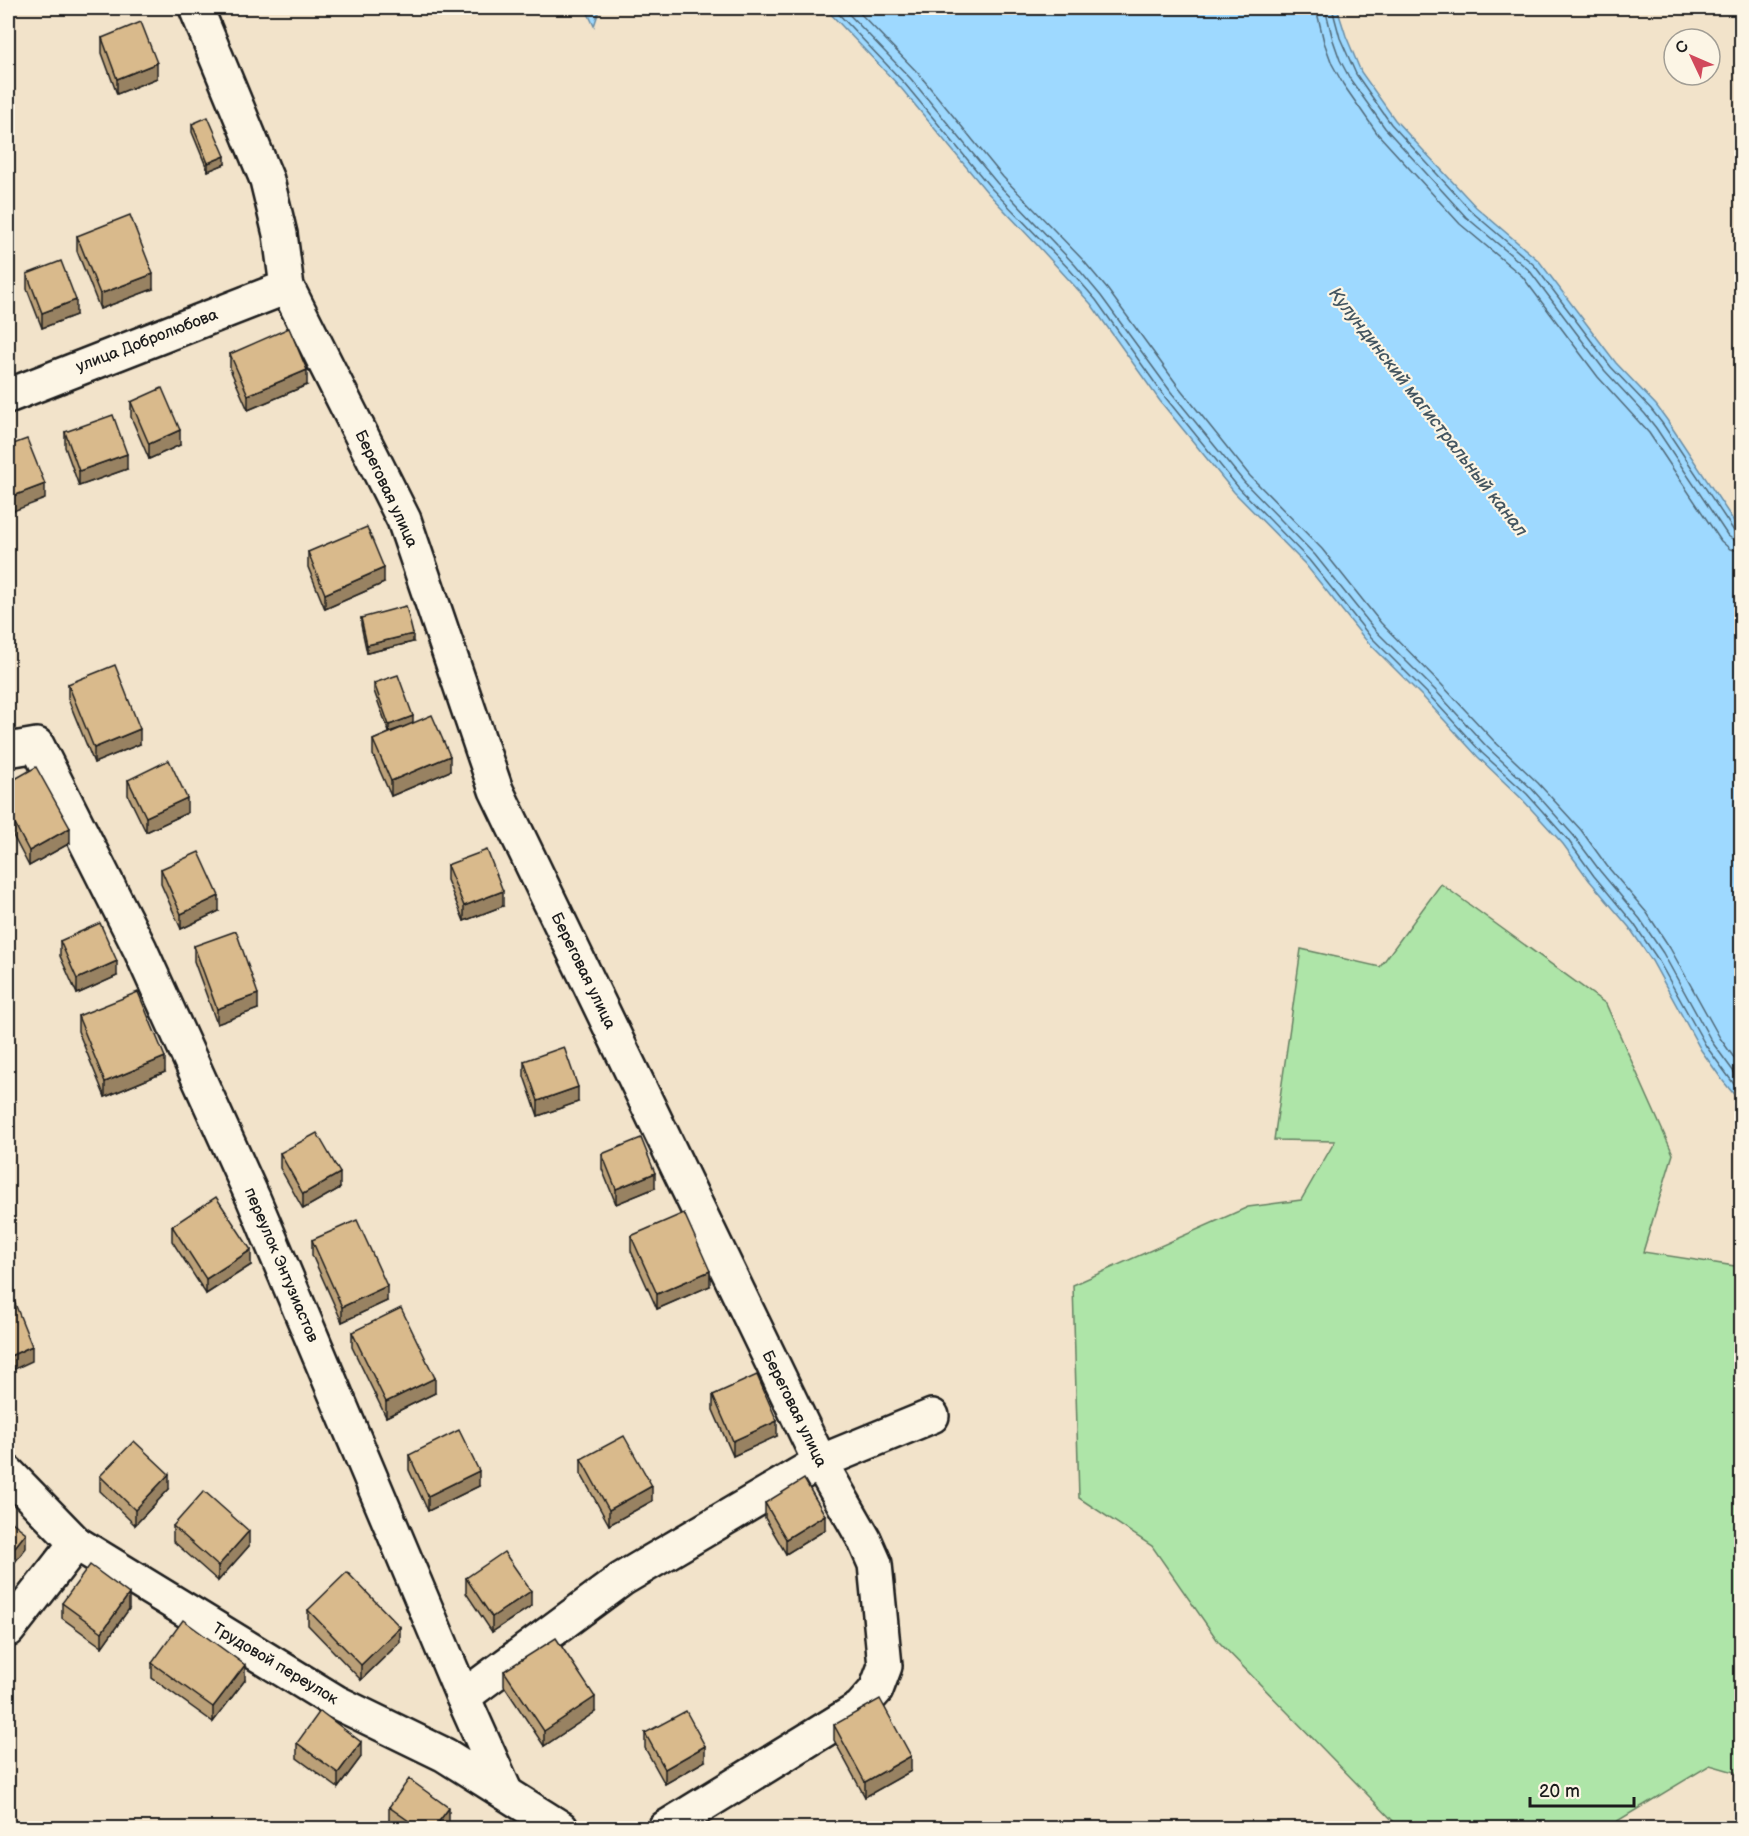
<svg xmlns="http://www.w3.org/2000/svg" width="1749" height="1836" viewBox="0 0 1749 1836" font-family="'Balsamiq Sans',sans-serif">
<style>
.green{fill:#aee5a8;stroke:#658062;stroke-width:1.5}
.water{fill:#9ed9ff;stroke:#6a8da4;stroke-width:1.5}
.lines{fill:none;stroke-linecap:round;stroke-linejoin:round}
.shore{stroke:#506877;stroke-width:1.5}
.minor-casing{stroke:#1c1c1c;stroke-width:38}
.minor{stroke:#fcf5e5;stroke-width:33}
.wall{fill:#bba078;stroke:#1c1c1c;stroke-width:1.5}
.shaded-wall{fill:#988262;stroke:#1c1c1c;stroke-width:1.5}
.building{fill:#d9ba8c;stroke:#1c1c1c;stroke-width:1.5}
.labels{text-anchor:middle;dominant-baseline:central;stroke-width:4.5;stroke-linejoin:round;paint-order:stroke}
.street-label{font-size:16px;fill:#1c1c1c;stroke:#fcf5e5}
.water-label{font-size:18px;font-style:italic;fill:#435560;stroke:#fcf5e5}
</style>
<rect width="100%" height="100%" fill="#f2e3ca"/>
<filter id="ink" filterUnits="userSpaceOnUse"><feTurbulence type="fractalNoise" baseFrequency=".0167" numOctaves="2"/><feDisplacementMap in="SourceGraphic" scale="12" xChannelSelector="R" yChannelSelector="G"/><feConvolveMatrix kernelMatrix="1 2 1 2 8 2 1 2 1" color-interpolation-filters="sRGB"/></filter>
<g filter="url(#ink)">
<polygon class="green" points="1441,884 1606,1004 1673,1154 1643,1252 1741,1267 1741,1774 1710,1765 1606,1828 1400,1828 1218,1641 1152,1546 1079,1498 1073,1285 1248,1207 1301,1200 1335,1141 1274,1140 1301,949 1380,967"/>
<g class="water">
<polygon points="585,8 600,8 594,26 586,9"/>
<polygon points="825,8 1337,8 1346,36 1361,72 1395,120 1476,207 1539,261 1616,363 1656,405 1667,420 1741,532 1741,1103 1723,1081 1701,1050 1652,961 1629,927 1589,880 1563,844 1522,799 1478,757 1425,699 1365,639 1305,564 1234,492 1160,401 1091,304 1039,247 987,192 901,88"/>
</g>
<g class="lines">
<g class="shore">
<polyline points="833,8 905,84 991,188 1070,270 1096,300 1165,397 1238,487 1309,560 1369,635 1429,695 1482,753 1527,794 1568,840 1594,876 1634,924 1657,958 1706,1046 1742,1095"/>
<polyline points="843,8 911,79 997,183 1075,265 1101,296 1171,392 1244,482 1315,555 1375,630 1435,690 1487,747 1532,789 1574,836 1600,871 1640,919 1663,953 1712,1042 1742,1083"/>
<polyline points="855,8 918,73 1003,177 1082,259 1108,290 1178,386 1250,476 1322,549 1381,623 1441,684 1494,741 1538,783 1581,830 1607,866 1647,913 1670,948 1720,1038 1742,1069"/>
<polyline points="1316,8 1324,42 1332,64 1343,84 1377,133 1460,224 1522,276 1598,377 1649,433 1721,541 1730,549 1742,551"/>
<polyline points="1325,8 1333,40 1340,60 1350,79 1385,128 1466,217 1529,270 1605,371 1645,414 1656,428 1728,536 1734,540 1742,542"/>
<polyline points="1332,8 1340,38 1356,74 1391,124 1472,212 1534,265 1611,367 1651,409 1662,423 1734,531 1742,534"/>
</g>
<g class="minor-casing">
<g id="minor">
<polyline points="196,8 267,180 280,234 287,287 404,520 496,790 820,1462 864,1539 875,1564 885,1666 876,1690 860,1708 665,1828"/>
<polyline points="8,396 287,287"/>
<polyline points="8,750 37,745 140,949 253,1198 463,1697 506,1793"/>
<polyline points="8,1473 76,1543 336,1702 445,1755 561,1828"/>
<polyline points="8,1630 76,1543"/>
<polyline points="463,1697 622,1579 820,1462 932,1416"/>
</g>
</g>
<use href="#minor" class="minor"/>
</g>
<g class="wall">
<polygon points="102,38 157,78 117,94 102,53"/>
<polygon points="192,124 225,164 208,171 192,132"/>
<polygon points="77,236 153,289 100,309 77,251"/>
<polygon points="27,274 76,315 42,328 27,289"/>
<polygon points="230,354 307,385 248,410 230,369"/>
<polygon points="131,402 180,445 149,459 131,417"/>
<polygon points="65,432 127,469 79,486 65,447"/>
<polygon points="308,552 384,583 325,609 308,567"/>
<polygon points="361,618 413,642 367,653 361,625"/>
<polygon points="374,683 413,723 450,771 391,796 373,755 373,740 401,728 389,732 374,691"/>
<polygon points="68,684 140,744 94,763 68,699"/>
<polygon points="128,780 187,813 146,832 128,795"/>
<polygon points="8,783 70,843 29,866 8,826"/>
<polygon points="447,865 503,906 464,921 447,880"/>
<polygon points="161,869 219,911 181,929 161,884"/>
<polygon points="60,941 117,976 77,994 60,956"/>
<polygon points="194,946 258,1009 217,1024 194,961"/>
<polygon points="78,1016 165,1072 105,1097 78,1031"/>
<polygon points="524,1061 578,1102 538,1116 524,1076"/>
<polygon points="280,1153 340,1188 303,1209 280,1168"/>
<polygon points="602,1154 655,1188 616,1204 602,1169"/>
<polygon points="172,1226 251,1265 206,1294 172,1241"/>
<polygon points="631,1236 710,1286 657,1309 631,1251"/>
<polygon points="312,1240 387,1301 342,1322 312,1255"/>
<polygon points="352,1332 435,1393 386,1417 352,1347"/>
<polygon points="713,1395 777,1436 733,1456 713,1410"/>
<polygon points="409,1455 479,1486 428,1511 409,1470"/>
<polygon points="581,1459 652,1501 609,1525 581,1474"/>
<polygon points="100,1476 169,1489 135,1525 100,1491"/>
<polygon points="765,1503 825,1530 786,1554 765,1518"/>
<polygon points="173,1526 249,1546 218,1581 173,1541"/>
<polygon points="466,1578 531,1606 492,1632 466,1593"/>
<polygon points="62,1603 129,1609 102,1647 62,1618"/>
<polygon points="308,1610 400,1642 361,1680 308,1625"/>
<polygon points="152,1663 245,1680 213,1722 152,1678"/>
<polygon points="504,1671 595,1712 544,1746 504,1686"/>
<polygon points="834,1725 911,1771 865,1797 834,1740"/>
<polygon points="645,1733 705,1761 665,1784 645,1748"/>
<polygon points="297,1743 361,1757 338,1788 297,1758"/>
<polygon points="389,1807 449,1823 445,1828 398,1828 389,1822"/>
</g>
<g class="shaded-wall">
<polygon points="157,63 157,78 117,94 117,79"/>
<polygon points="225,156 225,164 208,171 208,163"/>
<polygon points="153,274 153,289 100,309 100,294"/>
<polygon points="76,300 76,315 42,328 42,313"/>
<polygon points="307,370 307,385 248,410 248,395"/>
<polygon points="180,430 180,445 149,459 149,444"/>
<polygon points="127,454 127,469 79,486 79,471"/>
<polygon points="45,484 45,499 8,513 8,498"/>
<polygon points="384,568 384,583 325,609 325,594"/>
<polygon points="413,634 413,642 367,653 367,645"/>
<polygon points="413,716 413,724 389,732 389,725"/>
<polygon points="140,729 140,744 94,763 94,748"/>
<polygon points="450,756 450,771 391,796 391,781"/>
<polygon points="187,798 187,813 146,832 146,817"/>
<polygon points="70,828 70,843 29,866 29,851"/>
<polygon points="503,891 503,906 464,921 464,906"/>
<polygon points="219,896 219,911 181,929 181,914"/>
<polygon points="117,961 117,976 77,994 77,979"/>
<polygon points="258,994 258,1009 217,1024 217,1009"/>
<polygon points="165,1057 165,1072 105,1097 105,1082"/>
<polygon points="578,1087 578,1102 538,1116 538,1101"/>
<polygon points="340,1173 340,1188 303,1209 303,1194"/>
<polygon points="655,1173 655,1188 616,1204 616,1189"/>
<polygon points="251,1250 251,1265 206,1294 206,1279"/>
<polygon points="710,1271 710,1286 657,1309 657,1294"/>
<polygon points="387,1286 387,1301 342,1322 342,1307"/>
<polygon points="32,1346 32,1361 8,1372 8,1357"/>
<polygon points="435,1378 435,1393 386,1417 386,1402"/>
<polygon points="777,1421 777,1436 733,1456 733,1441"/>
<polygon points="479,1471 479,1486 428,1511 428,1496"/>
<polygon points="169,1474 169,1489 135,1525 135,1510"/>
<polygon points="652,1486 652,1501 609,1525 609,1510"/>
<polygon points="825,1515 825,1530 786,1554 786,1539"/>
<polygon points="249,1531 249,1546 218,1581 218,1566"/>
<polygon points="26,1533 26,1548 8,1571 8,1556"/>
<polygon points="531,1591 531,1606 492,1632 492,1617"/>
<polygon points="129,1594 129,1609 102,1647 102,1632"/>
<polygon points="400,1627 400,1642 361,1680 361,1665"/>
<polygon points="245,1665 245,1680 213,1722 213,1707"/>
<polygon points="595,1697 595,1712 544,1746 544,1731"/>
<polygon points="361,1742 361,1757 338,1788 338,1773"/>
<polygon points="705,1746 705,1761 665,1784 665,1769"/>
<polygon points="911,1756 911,1771 865,1797 865,1782"/>
<polygon points="449,1808 449,1823 445,1828 434,1828"/>
</g>
<g class="building">
<polygon points="141,22 157,63 117,79 102,38"/>
<polygon points="208,117 225,156 208,163 192,124"/>
<polygon points="130,215 153,274 100,294 77,236"/>
<polygon points="61,261 76,300 42,313 27,274"/>
<polygon points="289,328 307,370 248,395 230,354"/>
<polygon points="162,388 180,430 149,444 131,402"/>
<polygon points="113,415 127,454 79,471 65,432"/>
<polygon points="27,439 45,484 8,498 8,446"/>
<polygon points="367,527 384,568 325,594 308,552"/>
<polygon points="406,606 413,634 367,645 361,618"/>
<polygon points="115,665 140,729 94,748 68,684"/>
<polygon points="398,675 413,716 389,725 374,683"/>
<polygon points="432,715 450,756 391,781 373,740"/>
<polygon points="169,760 187,798 146,817 128,780"/>
<polygon points="36,767 70,828 29,851 8,811 8,783"/>
<polygon points="487,850 503,891 464,906 447,865"/>
<polygon points="199,852 219,896 181,914 161,869"/>
<polygon points="100,923 117,961 77,979 60,941"/>
<polygon points="236,931 258,994 217,1009 194,946"/>
<polygon points="138,992 165,1057 105,1082 78,1016"/>
<polygon points="564,1047 578,1087 538,1101 524,1061"/>
<polygon points="317,1133 340,1173 303,1194 280,1153"/>
<polygon points="641,1138 655,1173 616,1189 602,1154"/>
<polygon points="216,1197 251,1250 206,1279 172,1226"/>
<polygon points="684,1213 710,1271 657,1294 631,1236"/>
<polygon points="357,1220 387,1286 342,1307 312,1240"/>
<polygon points="8,1286 32,1346 8,1357"/>
<polygon points="401,1308 435,1378 386,1402 352,1332"/>
<polygon points="757,1375 777,1421 733,1441 713,1395"/>
<polygon points="459,1430 479,1471 428,1496 409,1455"/>
<polygon points="624,1436 652,1486 609,1510 581,1459"/>
<polygon points="134,1441 169,1474 135,1510 100,1476"/>
<polygon points="804,1479 825,1515 786,1539 765,1503"/>
<polygon points="204,1491 249,1531 218,1566 173,1526"/>
<polygon points="8,1519 26,1533 8,1556"/>
<polygon points="504,1552 531,1591 492,1617 466,1578"/>
<polygon points="90,1565 129,1594 102,1632 62,1603"/>
<polygon points="347,1572 400,1627 361,1665 308,1610"/>
<polygon points="183,1620 245,1665 213,1707 152,1663"/>
<polygon points="556,1638 595,1697 544,1731 504,1671"/>
<polygon points="880,1699 911,1756 865,1782 834,1725"/>
<polygon points="320,1711 361,1742 338,1773 297,1743"/>
<polygon points="686,1711 705,1746 665,1769 645,1733"/>
<polygon points="409,1779 449,1808 434,1828 419,1828 389,1807"/>
</g>
</g>
<g class="labels">
<g class="street-label">
<text transform="translate(147 341) rotate(-21)">улица Добролюбова</text>
<text transform="translate(386 489) rotate(65)">Береговая улица</text>
<text transform="translate(583 971) rotate(64)">Береговая улица</text>
<text transform="translate(281 1265) rotate(67)">переулок Энтузиастов</text>
<text transform="translate(794 1409) rotate(64)">Береговая улица</text>
<text transform="translate(275 1664) rotate(31)">Трудовой переулок</text>
</g>
<g class="water-label">
<text transform="translate(1428 412) rotate(52)">Кулундинский магистральный канал</text>
</g>
</g>
<rect width="1749" height="1836" fill="none" stroke="#fcf5e5" stroke-width="30"/>
<rect x="15" y="15" width="1719" height="1806" fill="none" stroke="#1c1c1c" stroke-width="2" filter="url(#ink)"/>
<g transform="translate(1692 57) rotate(314)"><circle r="28" fill="#fcf5e5" stroke="#a29e95" stroke-width="1.5"/>
<path d="M0-4.5L10 22L0 15L-10 22Z" fill="#d1495b"/>
<text y="-9" font-size="16" font-weight="bold" text-anchor="middle" fill="#1c1c1c">С</text>
</g>
<path d="M1530 1797v9h104v-9" fill="none" stroke="#1c1c1c" stroke-width="3"/>
<text x="1539" y="1797" font-size="18" fill="#1c1c1c" stroke="#fcf5e5" stroke-width="4.5" paint-order="stroke">20 m</text>
</svg>
